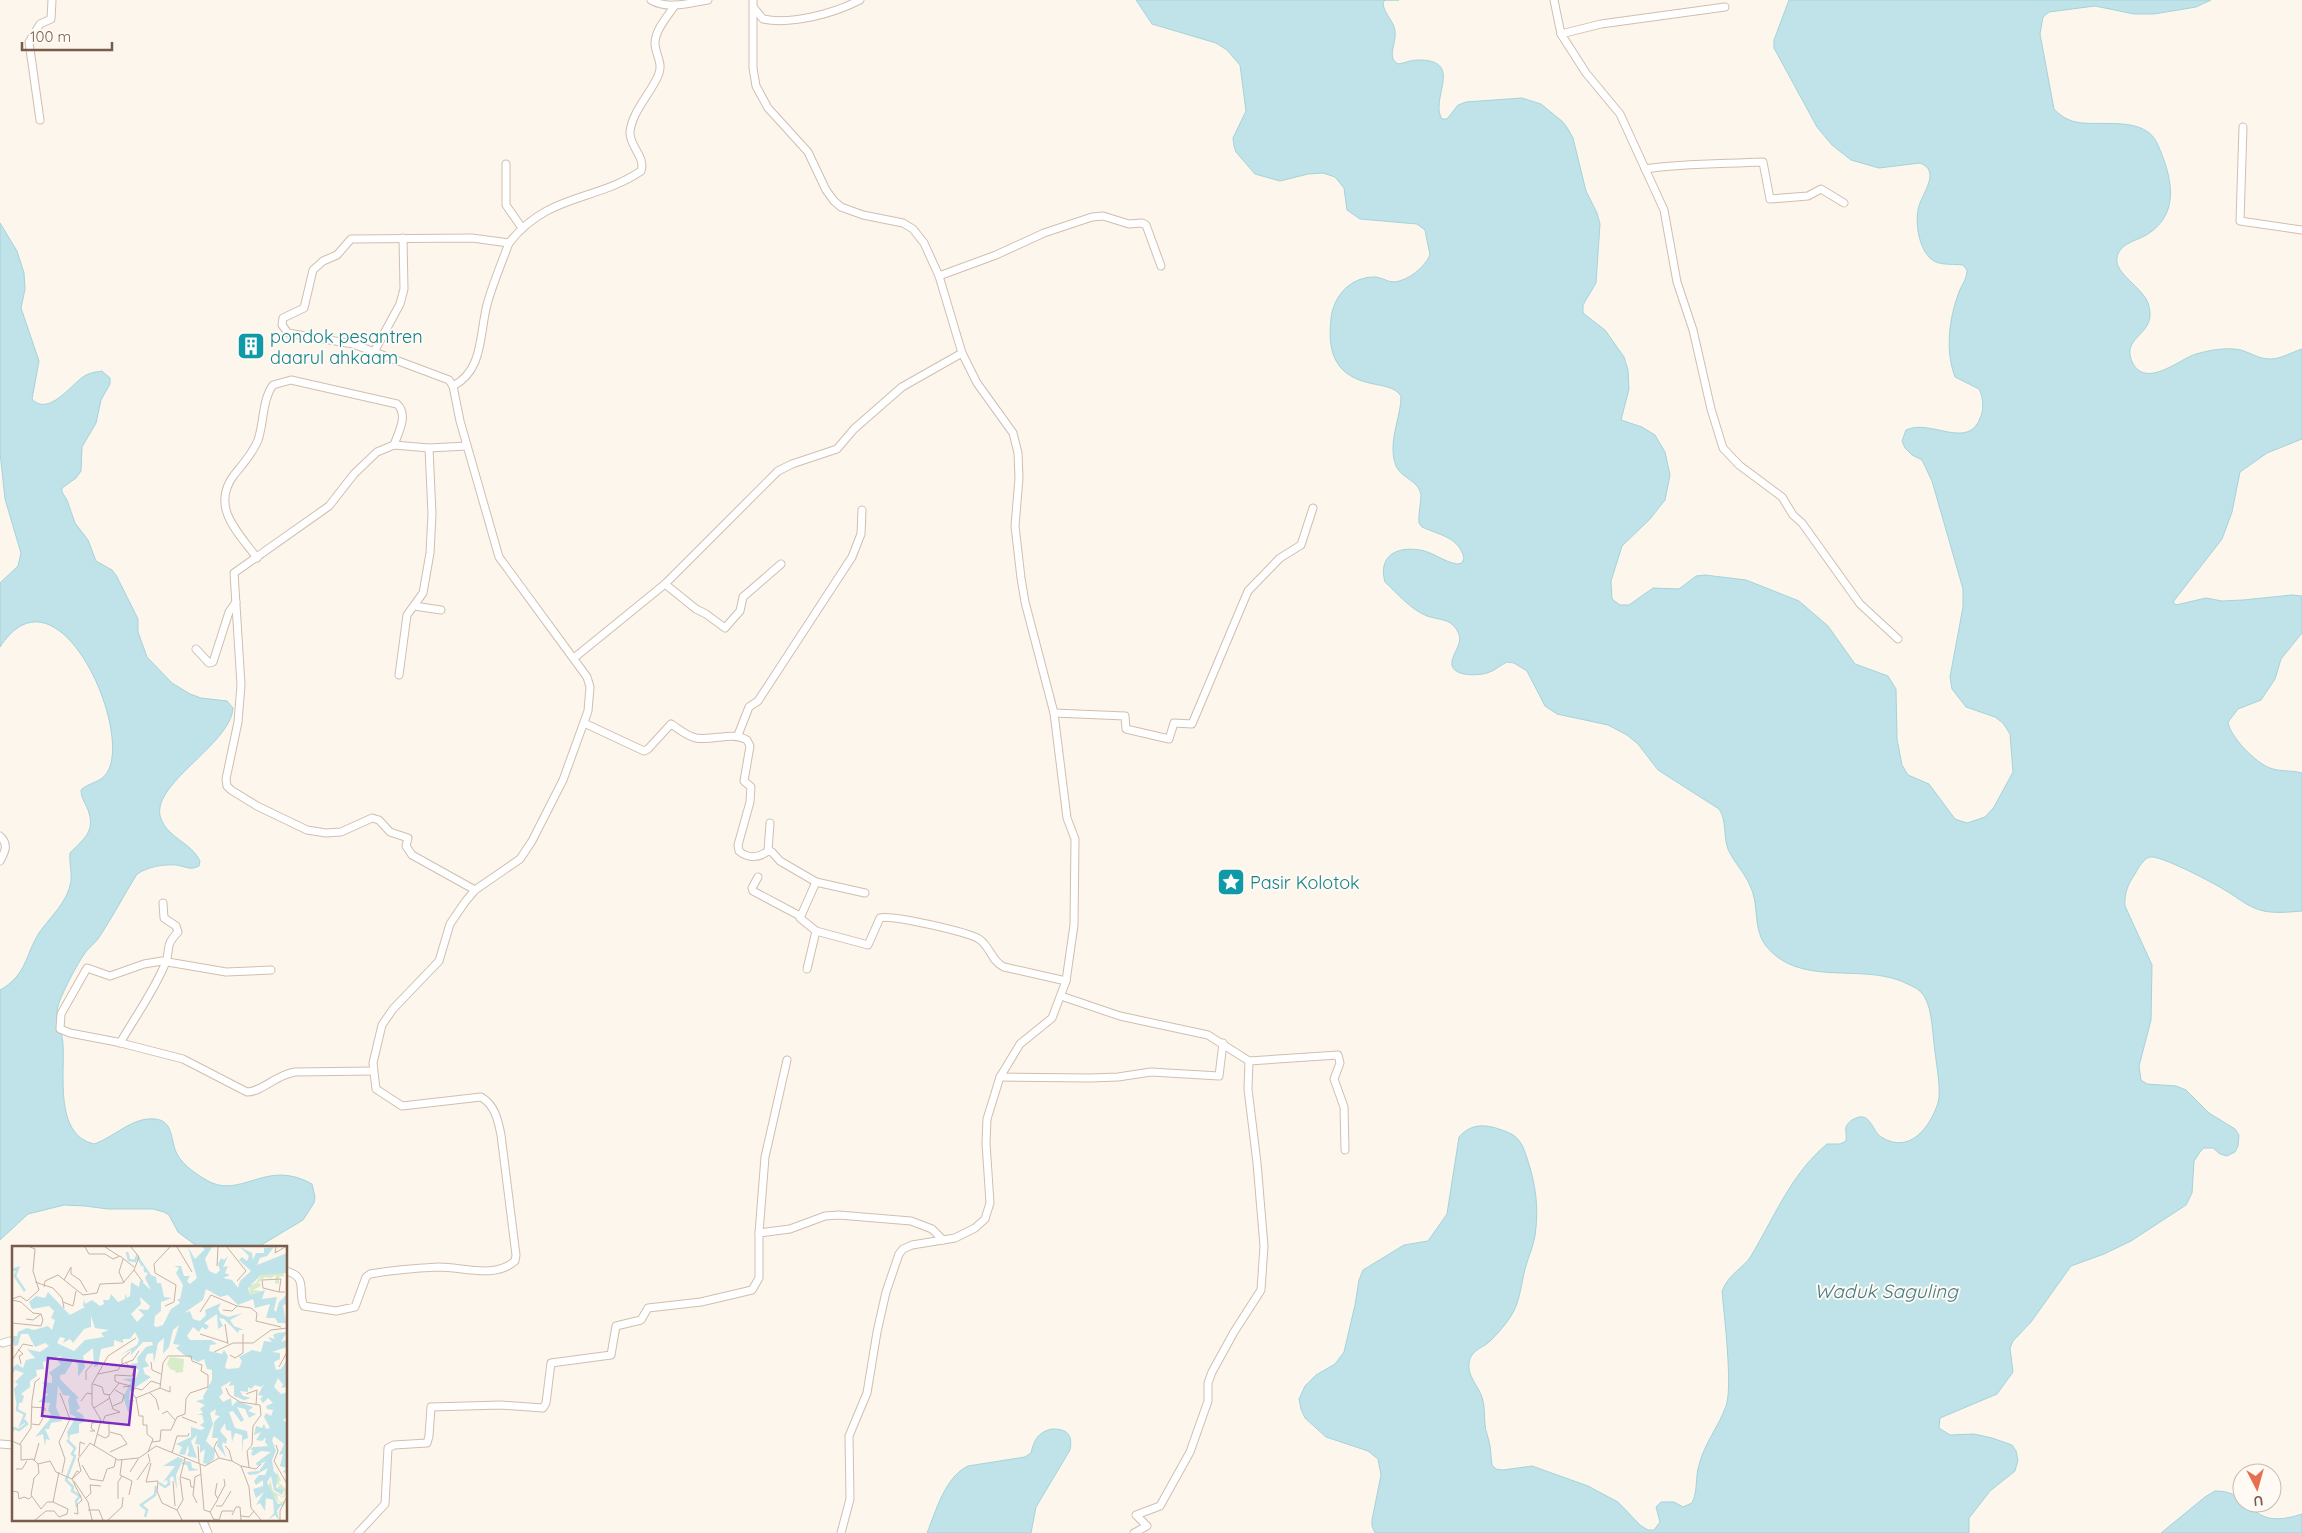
<svg xmlns="http://www.w3.org/2000/svg" width="2302" height="1533" viewBox="0 0 2302 1533" font-family="Quicksand,sans-serif">
<style>
.water{fill:#bfe3e8;stroke:#a5d3da}
.lines{fill:none;stroke-linecap:round;stroke-linejoin:round}
.street-casing{stroke:#d1beb0;stroke-width:9}
.street{stroke:#fff;stroke-width:7}
.labels{text-anchor:middle;dominant-baseline:central;stroke-width:4;stroke-linejoin:round;paint-order:stroke}
.culture-label{font-size:18px;fill:#0d838f;stroke:#fffaf3;text-anchor:start}
.water-label{font-size:19px;font-style:italic;fill:#437c86;stroke:#fffaf3}
.inset-river{fill:none;stroke:#bfe3e8;stroke-width:2.5}
.inset-road{fill:none;stroke:#c5b3a7;stroke-width:1}
.view{fill:#7b2cbf;fill-opacity:0.15;stroke:#7b2cbf;stroke-width:2.5}
.inset-edge{fill:none;stroke:#7a5c4d;stroke-width:2.5}
</style>
<rect width="100%" height="100%" fill="#fdf6ec"/>
<g class="water">
<path d="M1136,0H1399H1385L1383,3C1384,14 1394,21 1395,31C1397,43 1386,57 1398,64C1405,63 1411,60 1417,60C1466,59 1429,99 1442,119H1447L1458,105L1466,102L1522,98L1541,104L1563,122L1568,129L1573,138L1586,191L1597,213L1600,224L1596,283L1583,305V313L1605,330L1624,357L1628,370L1629,389L1621,420L1642,427L1655,435L1665,452L1670,475L1665,500L1650,519L1622,546L1611,581L1612,599L1620,605H1629L1653,588L1679,589L1696,576L1705,575L1746,580L1799,601L1828,626L1855,664L1888,676L1896,689L1897,739L1902,765L1908,775L1929,784L1955,819L1967,823L1985,817L1994,807L2013,772L2010,734L2003,723L1995,717L1966,707L1952,689L1950,677L1963,607V589L1932,481L1922,460L1912,455L1905,448L1902,441L1906,430C1931,418 1969,452 1981,416C1984,408 1983,396 1979,389L1955,377C1945,351 1949,318 1959,292C1962,284 1967,279 1967,270L1963,265C1954,264 1943,265 1936,262C1919,255 1914,221 1919,206C1923,192 1941,171 1920,163L1879,168L1851,160L1832,145L1817,127L1774,48V40L1789,0H2211L2196,7L2154,14H2134L2095,6L2049,12L2043,17L2040,34L2054,109C2061,116 2067,120 2076,122C2100,127 2144,115 2157,143C2171,174 2182,212 2148,234C2137,241 2119,243 2117,258C2114,273 2143,288 2148,303C2159,334 2123,335 2131,359C2143,392 2179,359 2196,354C2210,350 2227,347 2241,350C2251,353 2259,359 2270,359C2281,359 2292,352 2302,349V439L2267,453L2240,472L2232,512L2222,539L2173,602L2176,605L2206,598L2222,601L2243,600L2292,595L2302,596V633L2281,659L2275,679L2261,700L2238,709L2228,722C2230,737 2256,763 2270,768C2280,772 2292,770 2302,773V911C2289,912 2273,914 2260,910C2246,906 2236,896 2223,889C2212,882 2160,855 2150,857C2143,859 2139,867 2135,874C2128,884 2124,894 2125,906L2152,965L2151,1020L2139,1066L2141,1080L2147,1084L2176,1086L2186,1090L2209,1113L2235,1129L2239,1135L2238,1146L2235,1152L2227,1156L2220,1154L2213,1148H2204L2200,1152L2194,1161L2192,1193L2186,1205L2131,1241L2104,1254L2071,1266L2031,1322L2013,1341L2010,1348L2013,1372L1997,1394L1940,1418L1939,1428L1950,1435L1974,1434L1992,1438L2012,1445L2016,1451L2018,1460L2015,1471L1990,1491L1969,1518V1533H1375L1372,1526V1520L1381,1475L1378,1459L1368,1451L1326,1437L1305,1418L1301,1409L1299,1399L1305,1386L1316,1375L1335,1364L1344,1352L1355,1305L1359,1280L1363,1270L1404,1245L1428,1241L1447,1214L1459,1137C1473,1121 1490,1125 1507,1132C1520,1137 1523,1146 1527,1158C1536,1185 1539,1208 1535,1236C1533,1247 1528,1258 1525,1269C1521,1285 1520,1302 1511,1316C1505,1325 1497,1335 1489,1342C1481,1349 1471,1350 1469,1363C1467,1375 1478,1386 1482,1397C1485,1406 1484,1415 1485,1424C1485,1431 1489,1438 1490,1446C1491,1452 1491,1458 1492,1465L1496,1469L1503,1470L1532,1466L1588,1486L1618,1502L1640,1525L1648,1530H1654L1660,1522L1656,1507L1661,1502H1674L1683,1507L1692,1503C1698,1491 1695,1478 1699,1465C1704,1444 1719,1426 1726,1406C1733,1387 1724,1314 1722,1291C1730,1272 1743,1269 1751,1256C1775,1216 1791,1174 1827,1144H1840L1846,1141C1847,1136 1845,1131 1846,1127C1848,1123 1851,1120 1854,1119C1870,1110 1872,1131 1881,1137C1910,1155 1930,1127 1938,1103C1942,1089 1935,1058 1934,1043C1932,1028 1932,1004 1921,992C1916,987 1907,984 1901,981C1858,964 1799,987 1766,946C1753,929 1759,906 1751,888C1746,874 1734,863 1728,849C1723,836 1727,820 1719,809L1658,770L1638,744L1627,735L1608,725L1557,714L1545,706L1527,671L1514,663L1507,662C1500,665 1495,671 1487,673C1477,676 1449,677 1452,661C1455,648 1467,640 1453,625C1447,619 1435,619 1427,616C1410,609 1398,594 1385,582C1378,557 1395,546 1420,550C1433,552 1444,562 1457,564L1462,563L1464,558C1459,537 1439,535 1422,527L1419,523C1418,514 1421,504 1421,495C1419,480 1402,479 1396,466C1387,443 1401,418 1401,396C1395,387 1383,386 1374,384C1336,377 1327,354 1331,319C1333,296 1351,276 1376,277C1383,278 1388,282 1394,282C1408,281 1425,267 1430,255L1425,230L1417,224L1360,219L1347,210L1344,188L1335,177L1323,173L1308,174L1280,181L1255,174L1236,152L1234,146L1233,138L1246,111L1240,65L1227,50L1216,43L1152,24Z"/>
<path d="M0,223L17,251L24,273L25,289L21,308L39,361L32,399C48,417 71,385 83,377C88,373 95,372 102,371L110,378V384L101,400L96,423L82,447L81,471L76,478L62,488V492L67,500L75,523L88,540L96,561L112,570L116,575L138,619V632L147,657L172,683L190,694L201,698L227,701L233,708C231,745 148,785 161,819C168,838 192,843 200,861L199,866C190,871 185,866 176,865C162,864 148,867 137,874C124,895 113,916 100,936C96,943 89,947 85,953C77,964 65,988 60,1000C52,1020 62,1027 63,1044C65,1075 54,1135 94,1144C113,1138 132,1117 154,1119C174,1120 170,1140 177,1154C183,1166 200,1177 212,1183C244,1196 268,1159 312,1184L315,1197L314,1203L303,1220L258,1247H198L178,1232L169,1215L164,1212L153,1209H108L85,1206L64,1205L28,1214L0,1240V990C27,975 25,955 39,933C50,917 68,902 71,881C72,872 69,863 70,853C82,840 95,833 89,813C87,805 81,799 81,790C89,782 102,783 108,771C132,727 57,559 0,647V583L18,566L21,553L5,499L0,452Z"/>
<path d="M1052,1429C1067,1429 1073,1434 1070,1450L1036,1507L1031,1533H927C936,1511 945,1477 968,1466L1025,1457L1031,1453C1034,1440 1038,1432 1052,1429Z"/>
<path d="M2215,1491C2255,1490 2246,1533 2302,1514V1533H2161L2205,1497Z"/>
</g>
<g class="lines">
<g class="street-casing">
<g id="street">
<path d="M651,0C668,10 689,3 708,0"/>
<polyline points="753,0 753,68 756,86 768,108 808,152 826,190 834,201 841,207 863,215 903,223 913,229 924,243 939,276 962,353 977,383 1013,433 1018,453 1019,478 1015,526 1021,578 1025,602 1054,713 1067,818 1075,839 1074,925 1066,981 1052,1018 1020,1044 1000,1077 987,1119 986,1143 990,1203 985,1219 975,1228 955,1238 912,1245 903,1249 899,1254 886,1292 877,1332 867,1393 849,1436 850,1499 841,1533"/>
<polyline points="1554,0 1561,34 1586,73 1620,114 1664,210 1677,282 1693,330 1711,409 1723,448 1739,465 1782,497 1793,515 1802,523 1860,604 1898,639"/>
<path d="M754,8L763,19C792,25 835,13 860,0"/>
<polyline points="1561,34 1601,24 1725,7"/>
<polyline points="40,120 29,42 40,24 51,19 52,0"/>
<polyline points="2243,127 2240,221 2302,230"/>
<polyline points="506,164 506,205 522,228"/>
<path d="M1645,169C1684,163 1724,164 1763,162L1770,199L1808,196L1821,189L1844,203"/>
<polyline points="939,276 996,255 1044,233 1092,217 1103,216 1129,224 1142,223 1146,225 1161,266"/>
<polyline points="374,352 400,304 404,289 403,238"/>
<path d="M453,386C485,370 479,330 488,301C494,281 502,262 509,243"/>
<polyline points="467,446 429,448 394,445 377,452 354,474 329,506 234,573 241,685 238,722 226,779 227,786 231,790 257,806 307,830 326,833 341,832 372,818 379,820 390,832 408,838 406,846 412,855 475,890"/>
<path d="M257,558C238,532 210,507 234,475C243,464 253,453 258,440C264,423 262,400 273,385L291,380L397,404C409,415 398,433 394,445"/>
<polyline points="665,584 696,609 706,614 725,628 740,611 743,597 781,564"/>
<polyline points="414,606 441,610"/>
<polyline points="196,649 209,663 213,662 229,612 236,602"/>
<polyline points="574,658 665,584 778,471 792,464 837,449 854,429 902,387 962,353"/>
<polyline points="399,675 407,615 423,593 430,553 432,514 429,448"/>
<polyline points="1054,713 1125,716 1126,729 1169,739 1174,723 1192,724 1248,591 1280,558 1301,545 1313,508"/>
<path d="M584,723L644,751L648,749L671,724C679,729 686,736 696,738C714,741 732,731 747,740L750,746L744,781L751,787L750,802L738,845L739,851C748,859 759,858 768,851L772,852L780,861L816,882L800,918L816,931L868,945L880,918C890,914 968,932 979,939C990,946 992,962 1004,967L1066,981"/>
<polyline points="738,735 749,707 758,701 852,557 861,534 862,510"/>
<path d="M0,836C9,844 5,852 0,861"/>
<polyline points="768,851 770,823"/>
<polyline points="758,877 752,888 753,891 800,916"/>
<polyline points="816,882 865,893"/>
<polyline points="807,969 816,931"/>
<path d="M271,970L226,972L162,961L144,964L110,976L87,968L61,1014L60,1029L70,1033L117,1042L183,1059L247,1092C262,1092 275,1075 295,1072L373,1071"/>
<polyline points="1061,996 1120,1016 1208,1035 1249,1061 1338,1055 1340,1063 1334,1079 1344,1107 1345,1150"/>
<path d="M120,1043C135,1017 154,991 165,964C172,948 163,948 178,932L176,926L164,918L163,903"/>
<polyline points="1000,1077 1090,1078 1118,1077 1151,1072 1219,1076 1223,1043"/>
<polyline points="759,1233 765,1157 787,1060"/>
<path d="M286,1271C309,1277 297,1292 304,1306L336,1311L355,1307L366,1277L370,1274C392,1270 417,1268 439,1267C463,1267 495,1279 515,1261L516,1255L501,1135C498,1120 495,1105 481,1097L402,1106L376,1089L373,1063L382,1025L393,1009L439,961L450,924L465,902L475,890L520,859L532,841L563,780L588,711L590,687L587,677L499,557L460,421L453,386L449,380L353,344L288,333L282,325L283,318L304,308L313,270L323,261L337,255L351,239L472,238L509,243C548,193 595,202 641,171C646,157 629,146 630,132C632,112 650,94 658,76C664,63 655,55 655,43C655,30 668,16 675,5"/>
<polyline points="3,1343 14,1340"/>
<polyline points="0,1444 14,1445"/>
<polyline points="202,1519 208,1533"/>
<polyline points="358,1533 385,1504 388,1448 394,1445 427,1443 429,1436 431,1407 501,1405 543,1408 546,1403 551,1363 611,1355 616,1326 641,1320 648,1308 701,1302 752,1290 759,1278 759,1233 790,1229 825,1216 839,1215 911,1221 932,1229 943,1240"/>
<polyline points="1134,1533 1147,1526 1136,1515 1160,1506 1190,1452 1208,1401 1208,1383 1212,1372 1234,1332 1261,1290 1264,1246 1257,1163 1248,1089 1249,1061"/>
</g>
</g>
<use href="#street" class="street"/>
</g>
<defs>
<g id="building-square" transform="scale(1.4375)"><rect x="-9" y="-9" width="18" height="18" rx="4" fill="#0f9aa8" stroke="#fffaf3"/><path d="M-4-6H4V6H1V3H-1V6H-4ZM-2.5-4.3h1.7v1.8h-1.7ZM.8-4.3h1.7v1.8H.8ZM-2.5-1h1.7V.8h-1.7ZM.8-1h1.7V.8H.8Z" fill="#fff"/></g>
<g id="sight-square" transform="scale(1.4375)"><rect x="-9" y="-9" width="18" height="18" rx="4" fill="#0f9aa8" stroke="#fffaf3"/><path d="M0-6L1.8-2.2L6-1.7L2.9 1.2L3.7 5.4L0 3.3L-3.7 5.4L-2.9 1.2L-6-1.7L-1.8-2.2Z" fill="#fff"/></g>
</defs>
<g fill-rule="evenodd">
<use href="#building-square" x="251" y="346"/>
<use href="#sight-square" x="1231" y="882"/>
</g>
<g class="labels">
<g class="culture-label">
<text x="270" y="336">pondok pesantren<tspan x="270" dy="21">daarul ahkaam</tspan></text>
<text x="1250" y="882">Pasir Kolotok</text>
</g>
<g class="water-label">
<text x="1886" y="1291">Waduk Saguling</text>
</g>
</g>
<g transform="translate(12 1246)">
<rect width="275" height="275" fill="#fdf6ec"/>
<path d="M271,24L272,30L267,31V38L263,37L264,29L259,32L253,31L245,38L248,37L249,40L241,44L250,45L238,49L237,40L244,37L249,29ZM158,111L172,113L171,126L163,127L164,125L158,123L155,118ZM262,218L269,235L266,236L275,244L272,252L265,249L267,256L274,255L271,261L260,248L257,240L258,233L261,245L271,251L273,245L265,242L268,239L264,237L266,229Z" fill="#d8ecc9"/>
<path d="M176,1L183,13L193,3L190,1H200L193,13L197,25L204,28L208,24L206,18L209,12L212,14L216,10L211,21L216,20L213,27L218,29L211,32L220,34L226,42L228,35L239,25L227,14L230,11L235,15L237,10L228,1L240,7L241,14L244,7H252V2L262,1L255,10L248,12L245,19L275,7V27L249,29L236,42L238,49L253,44L250,53L265,51L262,64L264,66L267,56L275,48V58L271,59L274,77H266L263,72H254L258,58L243,62L241,53L226,59L216,49L208,51L194,43L191,54L172,67L178,65L181,73L188,75L194,69L193,64L209,57L206,63L209,68L216,71L231,67L218,74L222,80L232,84H227L226,87L212,73L207,72L211,80L206,83L205,68L192,77L197,80L194,84L190,81L187,86L181,81L175,90L178,94H199L205,98L198,99L197,105L210,108L212,104L216,110L213,121L215,123L227,122L230,115L227,111L240,104L249,106L252,95L260,96L256,91L263,93L261,89L265,87L275,86L269,96L274,94L275,101L260,106L268,107V113L262,116L264,124L269,123L275,114L274,141L269,142L271,139L266,132L262,141L269,148L275,146V171L271,174L275,177V228L271,226L274,222L268,220L271,208L267,209L272,198L262,190L260,194L264,205L260,214L262,226L266,229L264,242L272,244L270,249L262,244L259,230L255,236L266,258H270L265,265L267,274L263,269L256,274L262,267L261,254L254,252L253,265L248,257L244,259L252,246L244,252L241,243L251,240V234L244,239L242,235L247,229H253L256,222L245,228L237,229L235,226L247,225L254,215L245,220L244,217L259,206L249,205L241,210L239,208L241,204H238L241,201L256,200L253,196L254,191L250,195L244,194L249,186L242,189L244,180L250,182L252,178L254,183L258,182L252,171L254,167L259,170L261,164L255,163L254,160L261,157L256,152L251,157L248,153L251,150L246,149L252,138L249,141L243,139L239,143L236,141V146L228,145L231,150L239,152L232,154L222,150V139L217,140L219,135L209,141L211,147L207,151L211,156L219,152L220,160L225,155L241,161L236,165L244,168L237,172L233,163L225,161L232,174L229,176L221,165L217,166L223,182L235,185L236,192L231,194L230,211V189L223,187L220,196L219,185L214,184L213,177L208,185L215,193L214,198L211,196L210,199L214,211L205,200L206,192H200L202,176L208,170L203,169L204,163L198,167L201,178L194,195L203,204L202,213L196,218L191,217L193,203L188,207V199L183,198L185,189L179,195L185,212L175,210L177,205L176,199L173,209L167,208L170,201L164,198L179,191V181L189,184L193,182L188,179L192,176L190,169H185L191,167L188,163L193,159L184,155L192,153L191,151L200,134V124L195,123L192,113L186,116L171,108L164,102L168,99L161,98L167,79L161,84L157,101L151,108L152,92L146,97L142,117L141,107L135,108L133,114L137,120L131,122L133,128L139,131L118,145L117,154H123L118,158V171L111,151L119,136L110,133L124,132L127,124L118,118L126,117L125,112L134,101L141,99L140,96H131L119,109V104L108,109L125,99L127,94L123,86L118,93H111V97L102,94V100L89,103L86,120L82,121L81,102L71,110L73,121L66,131V118L61,115L53,128L48,129V133L67,152L64,153L68,162L64,165L70,168L74,175L67,178V187L58,189L57,196L55,186L64,171L58,168L56,154L58,150L51,149L46,140L44,161L50,175L39,177L37,183H33L38,194L34,193L33,200L31,188L23,191L38,173L33,170H40L36,164L38,157L26,156L37,148L32,147L35,143L30,136L40,137V130L37,127L49,118L46,116L49,110L31,116L32,123L24,124L25,130L18,135V141L9,148L12,150L10,157L4,156L2,143L6,138L3,136L12,127L3,124L0,129V122L5,118L11,122L14,114L23,112L15,103L28,106L37,100L33,97L23,101L16,88H9L6,99L2,100L0,90H5L6,86L15,82L22,84L36,80L40,84L43,74L39,72L42,65L37,60L20,63L17,56L24,50L33,52L36,46L58,69L73,61L71,60L72,53L73,58L80,54L88,60L92,58L91,54H97L99,48L106,56L113,53V48L115,52L118,50L119,36L127,41L128,34L139,44L133,32L136,27L132,26L131,17L139,29L144,31L145,37H149L152,51L160,52L149,56V65L143,70L142,80L145,81L151,79L159,63L168,57L165,53H168L171,39L164,27L167,22L162,20H169L172,30H178L175,35L178,38L185,32ZM128,51L138,60L136,64L126,63L132,69L125,76L119,68L129,58ZM79,70L83,82L97,84L89,87L92,91L73,94L62,105L45,97L48,91L53,92L51,97L58,93L61,97L72,83L79,81ZM166,211L172,214L168,218L174,215L179,216L180,222L187,224L177,225L175,219L169,218L164,229L165,243L161,230L151,236L163,220H151Z" fill="#bfe3e8" fill-rule="evenodd"/>
<path class="inset-river" d="M115,6L117,14L123,15L125,10L131,20M0,24L6,22L3,30L13,45M0,186L2,182L7,184L15,178L13,175L9,178L13,168L5,164L6,155M55,194L63,202L60,208L63,210L54,234L61,241L60,245L68,250L64,255L65,261M147,237L153,241L157,238L156,231M133,271L135,264L129,259L143,249L144,240"/>
<path class="inset-road" d="M73,1L77,8H93L101,13L108,10L122,21M93,1L107,10M119,1L127,11L122,24L131,36M165,1L180,26M215,1L234,25L225,35M264,1L263,7L273,1M111,13L107,26L112,37M205,20L206,1M52,34L59,21V28L68,34L75,46M23,36L41,42L50,52L52,62M32,41L33,35L46,29L71,49L85,47L88,38L111,37L122,24M267,46L251,42L250,34L269,33L267,46H273M0,53L8,50L15,55L27,44L21,25L23,3L18,1M0,54L9,56L21,67L29,68L31,74L29,80L0,77M51,56L61,60L64,45M153,60L162,56L164,39L143,27L142,18L158,1M211,64L220,65L225,60M188,66L199,49L225,60L239,62L245,67L244,75L269,81M14,73L21,74L29,68M213,78L216,98M188,88L216,97M6,103L11,108L7,110L9,118M202,106L221,97H241L259,84L275,82M218,109L223,112L231,107V88M0,114L11,98L21,100M139,116L140,124L149,128M110,118V113L118,106M267,121L275,106M86,128L106,124L110,118L121,114L127,105M74,134V125L82,116M107,137L119,140L111,141M81,138L90,141L92,148L98,149M148,142L158,146V140M214,142L217,149L228,156L248,159L249,169L241,180L240,199L235,205L237,221M48,147L58,173L47,196L53,213L50,227M138,147L144,153L147,164M234,148L245,144L244,159M124,152L120,147L123,142L130,144L139,135L148,138M69,155L75,147L80,148M101,160L110,156L112,149L103,144M19,161L33,162V165M82,162L98,152M150,168L155,165L163,174M170,171L185,177M91,176L93,170L108,166L101,163L97,150L107,137L103,135V129L120,130L122,124L114,117M20,178L27,179L31,172M78,185H83L79,182L80,177L88,176M85,188L93,192L97,190V178L89,176M0,195L9,199V214L21,213L26,218L38,215L44,226L60,233L69,225L66,213L78,197L106,214L127,212L144,200L193,220L207,212L220,215L229,220L237,241L239,262L249,274M205,195L202,202L207,212M8,198L19,182L20,155L23,136L28,132M264,199L266,205L262,215L275,238M82,200L89,174L80,159V138L96,110L124,92M186,200L187,217M213,200L217,204L220,215M98,206L115,198L109,189L98,186M136,206L141,193L135,188V179H131V170H127L124,152L148,142L151,117L156,110H179L180,115L190,119L189,125L196,129V141L178,147L174,153L173,168L165,171L159,184H149L148,195L140,196M160,207L165,190H176L177,187M67,210L68,196L73,198M110,214L108,229L120,235L117,249M22,215L27,197M139,217L134,236L146,235L145,245L150,257L165,264M26,218L27,227L22,232L19,249L29,263L35,256H41M188,218L192,264L198,266L202,274M70,219L78,233L91,235L95,223L102,221L104,213M229,220L244,223L249,218M4,223H10L15,215M118,226L126,213M169,231L178,234L179,241H182M125,234L138,215L136,208M62,235L76,256L80,274M161,235L163,260M0,245L6,246L7,253L12,251L17,253L20,250M74,252L79,247L78,239L89,240M206,252L213,239L212,233M106,253V236L110,230M185,257L181,249L183,231L189,228M204,260H210L219,245M76,264H87L91,274M198,266L206,253L203,248L205,237M62,267L66,268L65,259L70,254L60,233L65,225L67,226M220,269L224,261H228L229,274M229,270L237,271L242,265M201,273L207,274L210,265H221M23,274L34,265H42L47,271L55,268L56,263L41,256L47,226M96,274L110,261L111,251M170,274L165,264L171,254L168,232L173,212M268,274V265L275,250"/>
<path class="view" d="M36,112L123,121L117,179L30,170Z"/>
<rect width="275" height="275" class="inset-edge"/>
</g>
<g transform="translate(2257 1488) rotate(174)"><circle r="24" fill="#fffaf3" stroke="#cabbb1"/>
<path d="M0-4L9 19L0 12L-9 19Z" fill="#e76f51"/>
<text y="-8" font-size="14" font-weight="bold" text-anchor="middle" fill="#7a5c4d">U</text>
</g>
<path d="M22 42v8h90v-8" fill="none" stroke="#7a5c4d" stroke-width="2.5"/>
<text x="30" y="42" font-size="15" fill="#7a5c4d" stroke="#fffaf3" stroke-width="4" paint-order="stroke">100 m</text>
</svg>
